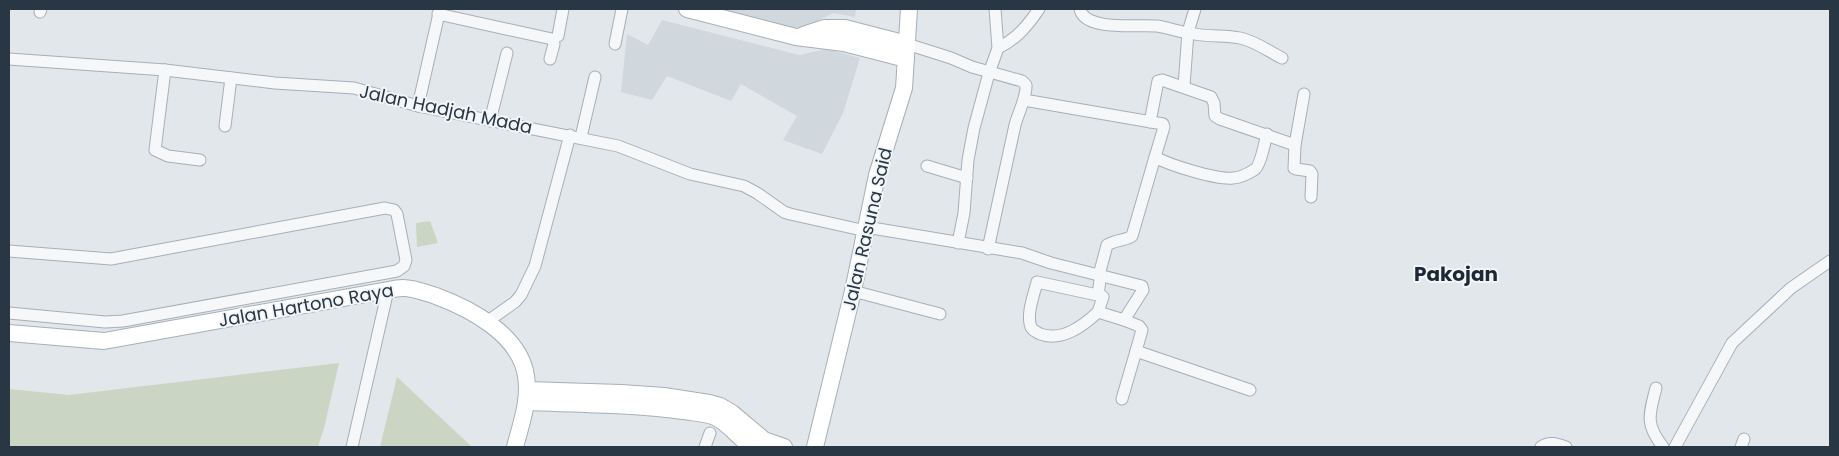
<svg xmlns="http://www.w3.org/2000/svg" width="1839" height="456" viewBox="0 0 1839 456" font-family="Poppins,sans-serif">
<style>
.built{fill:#d0d7dd}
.green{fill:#cad5c3}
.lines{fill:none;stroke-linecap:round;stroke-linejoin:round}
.street-casing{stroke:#a7afb6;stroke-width:13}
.secondary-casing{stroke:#a7afb6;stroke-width:18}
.street{stroke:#f5f7f9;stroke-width:11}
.secondary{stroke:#fff;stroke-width:16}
.labels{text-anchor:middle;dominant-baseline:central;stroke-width:4;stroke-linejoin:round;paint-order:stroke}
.street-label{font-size:18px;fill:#293744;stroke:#f2f6f8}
.quarter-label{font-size:20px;font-weight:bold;fill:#1b2835;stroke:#f2f6f8}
</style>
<rect width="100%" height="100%" fill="#e2e7eb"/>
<g class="built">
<polygon points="719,9 856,9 855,17 833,13 807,26 791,28"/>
<polygon points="662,20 799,55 827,49 860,58 843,113 822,154 783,140 797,116 741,84 731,101 667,76 652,100 621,92 627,34 648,45"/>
</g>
<g class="green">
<polygon points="430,221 438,243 417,247 416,223"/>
<polygon points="339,363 324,428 318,447 9,447 9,389 69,395"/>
<polygon points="397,377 472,447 380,447"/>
</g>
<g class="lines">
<g class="street-casing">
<g id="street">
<path d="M1080,9C1085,32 1140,24 1157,26C1170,28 1182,33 1195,34C1210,37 1225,35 1240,38C1255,41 1268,51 1282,58"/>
<polyline points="40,12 41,9"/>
<polyline points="438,14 552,39 554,44 550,59"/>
<polyline points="558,36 563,9"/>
<polyline points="615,44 622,9"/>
<path d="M907,44L951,58L972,67L1022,81L1026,85C1027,97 1018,113 1015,125L988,249"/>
<path d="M998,48C1017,39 1028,25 1039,9"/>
<polyline points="9,59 165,70 275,83 354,88 418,106 618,146 690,174 744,186 757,193 784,212 790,214 866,231"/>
<polyline points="165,70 155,150 168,156 200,160"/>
<polyline points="1184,86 1188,32 1195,9"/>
<polyline points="1304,94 1295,145 1294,168 1296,169 1310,171 1312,174 1311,197"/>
<polyline points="1024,100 1163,124 1164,127 1155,157"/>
<polyline points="418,106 440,9"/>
<polyline points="490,121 507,53"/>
<polyline points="1150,122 1158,81 1162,80 1211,97 1214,103 1215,116 1220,119 1295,145"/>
<polyline points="225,126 231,78"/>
<polyline points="581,137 595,77"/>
<polyline points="927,166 967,178"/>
<polyline points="866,227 1022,253 1051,263 1142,286 1143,290 1124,320 1139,326 1142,330 1136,351 1250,390"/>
<polyline points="958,243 964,213 968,160 974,128 989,73 998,48 995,9"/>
<polyline points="9,251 111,259 385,208 394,210 397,214 406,260 404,266 397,271 123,321 105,322 9,313"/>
<polyline points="853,291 940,314"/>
<path d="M1098,295L1100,280L1099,275L1107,245C1117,239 1125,241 1132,236L1155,157C1169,165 1217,180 1233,178C1239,178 1249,173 1254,170C1260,167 1265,142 1267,134"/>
<path d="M1098,312C1083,326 1062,342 1040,334C1037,332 1033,331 1031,327C1026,314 1034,295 1037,282L1102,296L1103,297L1098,312L1124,320"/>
<polyline points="488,321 515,302 521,295 535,266 570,135"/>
<path d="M1656,388C1649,415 1645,424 1663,447"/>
<polyline points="1122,399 1136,351"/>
<polyline points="352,447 388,290"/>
<polyline points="705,447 710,433"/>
<path d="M1541,447C1549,441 1557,444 1566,447"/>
<polyline points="1675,447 1732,343 1791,288 1830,261"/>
<polyline points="1741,447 1744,439"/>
</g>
</g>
<g class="secondary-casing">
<g id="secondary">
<polyline points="687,9 796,37 844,43 906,59"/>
<polyline points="803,35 824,28 845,28 907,44"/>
<path d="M9,333L104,341L388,290C393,289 398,288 403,288C414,288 426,293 436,296C471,309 520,335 526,376C530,400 521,424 515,447"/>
<polyline points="527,390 621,393 664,396 709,403 720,406 732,413 764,440 784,447"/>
<path d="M526,402C578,404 631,404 683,411C694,413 708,413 717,418C730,425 740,439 752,447"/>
<polyline points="815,447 853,291 877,175 904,88 909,9"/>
</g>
</g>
<use href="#street" class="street"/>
<use href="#secondary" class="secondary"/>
</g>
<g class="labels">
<g class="street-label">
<text transform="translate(446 109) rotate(12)">Jalan Hadjah Mada</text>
<text transform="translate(867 229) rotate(-77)">Jalan Rasuna Said</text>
<text transform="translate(306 305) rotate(-10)">Jalan Hartono Raya</text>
</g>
<g class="quarter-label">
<text x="1456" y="274">Pakojan</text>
</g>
</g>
<rect width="1839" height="456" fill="none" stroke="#293744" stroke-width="20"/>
</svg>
